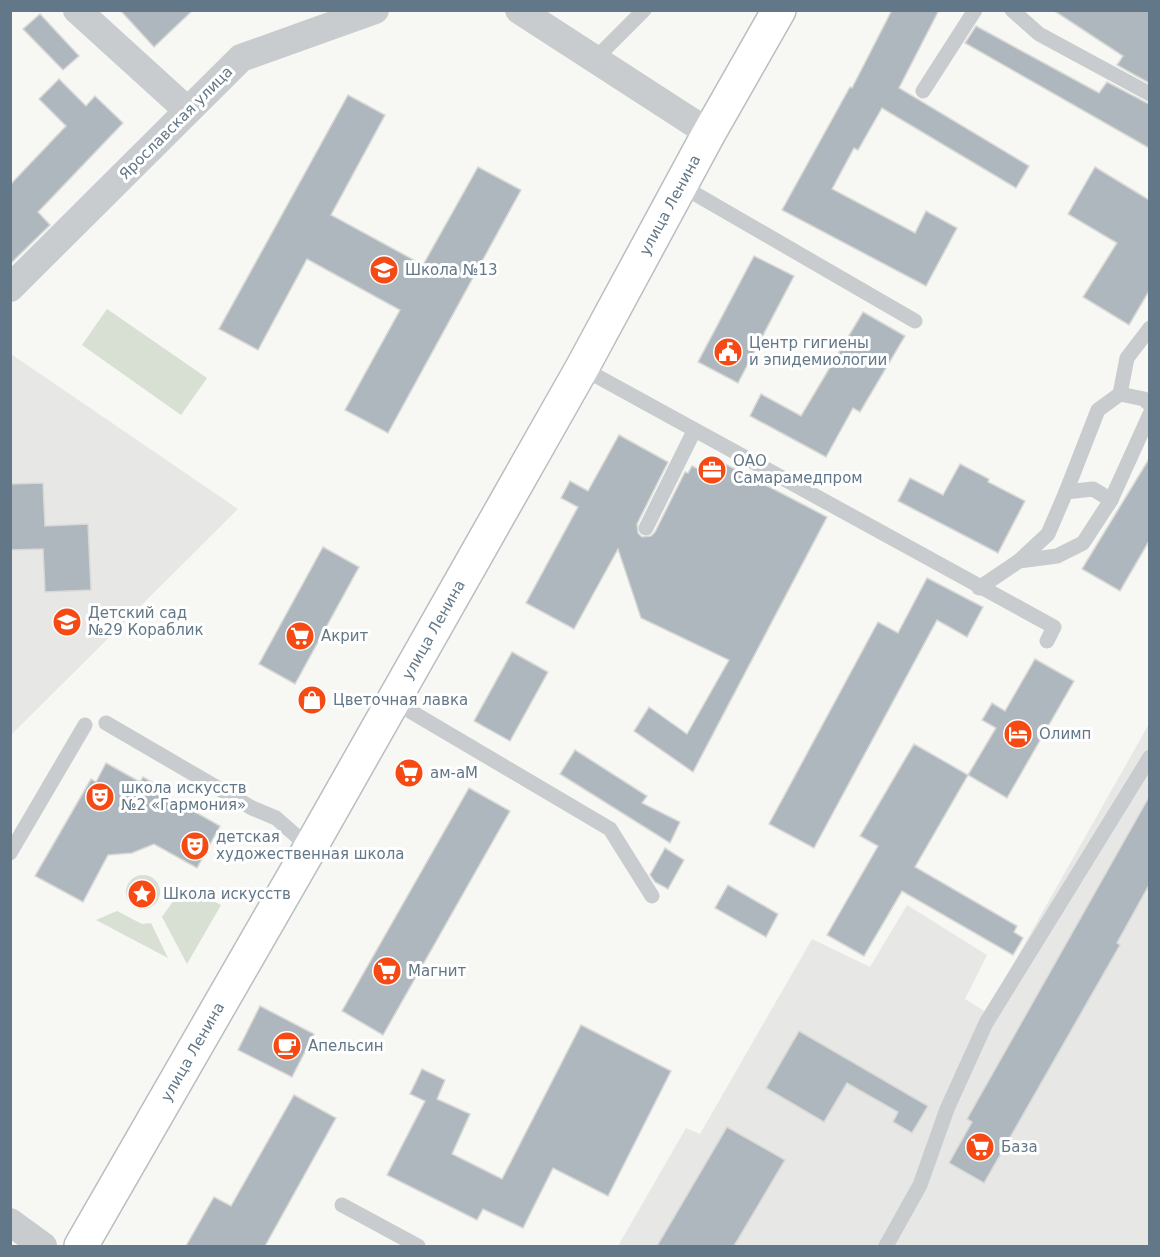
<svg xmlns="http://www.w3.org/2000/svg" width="1160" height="1257" viewBox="0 0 1160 1257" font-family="'DejaVu Sans',sans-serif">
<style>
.built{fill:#e7e8e6}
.green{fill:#d8dfd3}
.building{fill:#aeb7bd;stroke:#d8d8d6;stroke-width:1.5}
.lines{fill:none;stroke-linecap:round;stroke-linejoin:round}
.secondary-casing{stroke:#b8bec2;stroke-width:36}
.lane{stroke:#c8cccf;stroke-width:15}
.street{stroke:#c8cccf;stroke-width:28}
.secondary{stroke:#fff;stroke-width:33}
.labels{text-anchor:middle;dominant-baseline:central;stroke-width:6;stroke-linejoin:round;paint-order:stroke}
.street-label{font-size:15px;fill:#627787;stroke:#fff}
.poi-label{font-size:15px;fill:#627787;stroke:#fff;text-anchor:start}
</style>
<rect width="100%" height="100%" fill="#f7f7f3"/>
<g class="built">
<polygon points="11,354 238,509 11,735"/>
<polygon points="1149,724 1149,1246 618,1246 686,1128 700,1134 812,939 870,967 907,905 987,955 965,999 986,1012"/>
</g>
<g class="green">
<polygon points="107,309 207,378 181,415 82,345"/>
<circle cx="143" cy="892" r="17"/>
<polygon points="194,891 221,905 187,964 162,917 179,893"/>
<polygon points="117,911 142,924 151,923 168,958 96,920"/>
</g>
<g class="building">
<polygon points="120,10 193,10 154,47"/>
<polygon points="892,10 939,10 899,88 1029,166 1016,188 882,108 858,150 854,148 832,189 915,233 926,211 957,228 926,286 782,210 850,87 852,88"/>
<polygon points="1053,10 1149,10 1149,83 1117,65 1123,56"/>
<polygon points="40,14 79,56 63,70 23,29"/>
<polygon points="976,26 1099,93 1107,82 1149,104 1149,148 965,43"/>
<polygon points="59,79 86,106 95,96 123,123 38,212 50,225 10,264 10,185 66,126 39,99"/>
<polygon points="348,95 385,115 331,215 423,265 478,167 521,190 388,433 345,410 400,310 307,259 258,350 219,329"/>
<polygon points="1095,167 1149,200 1149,291 1129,325 1083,297 1117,243 1068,214"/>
<polygon points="754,256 794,276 738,383 698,362"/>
<polygon points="863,312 905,336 860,412 853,408 826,457 750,416 761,394 801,416"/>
<polygon points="619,435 668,462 637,524 638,533 642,537 651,536 655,532 685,472 688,473 692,466 702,471 710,456 827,517 693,772 634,731 649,707 687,734 729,660 641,618 618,549 574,629 526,603 578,507 561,498 570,481 588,491"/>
<polygon points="1149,459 1149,541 1120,591 1082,569"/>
<polygon points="960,464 989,479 988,482 1025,501 998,553 898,501 910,478 943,495"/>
<polygon points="43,483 45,526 88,524 91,590 45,592 43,549 10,550 10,484"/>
<polygon points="323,547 359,567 295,684 259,664"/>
<polygon points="927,578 983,607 967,637 937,620 814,848 769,824 878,622 898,633"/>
<polygon points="512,652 548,672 510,741 474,721"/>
<polygon points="1035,659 1074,681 1007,798 968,775 996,728 982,720 992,703 1005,711"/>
<polygon points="914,744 968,775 915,867 1017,926 1014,932 1023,938 1013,955 902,891 864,956 827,935 878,846 860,836"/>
<polygon points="575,750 647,796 642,803 680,822 670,843 560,774"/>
<polygon points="106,763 140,782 143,777 159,786 156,790 220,826 197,868 154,844 132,853 108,855 83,902 35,876 91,779 96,782"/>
<polygon points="469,788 510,811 383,1035 342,1011"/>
<polygon points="1149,797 1149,885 1117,943 1120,945 984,1183 949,1163 972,1122 967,1119"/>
<polygon points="665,848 684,860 668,889 655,882 650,875"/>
<polygon points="728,885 778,914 766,937 715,908"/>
<polygon points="260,1006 314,1034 292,1077 238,1050"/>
<polygon points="581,1025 671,1071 608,1196 553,1168 523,1228 483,1209 477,1220 387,1175 425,1101 410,1094 422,1069 445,1080 437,1099 470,1114 452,1154 502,1179"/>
<polygon points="799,1031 928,1106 912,1133 893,1122 898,1112 847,1083 824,1122 766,1088"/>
<polygon points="294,1095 336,1118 265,1246 186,1246 214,1197 231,1206"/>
<polygon points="727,1127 785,1160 734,1246 657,1246"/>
</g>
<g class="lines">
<g class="secondary-casing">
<g id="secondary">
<path id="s1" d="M81,1246L310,848L582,368L709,133L779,10"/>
</g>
</g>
<g class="lane">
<polyline points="1012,10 1039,34 1150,94"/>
<polyline points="595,59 644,10"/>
<polyline points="923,91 975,10"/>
<polyline points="680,185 915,321"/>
<polyline points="582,368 1054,627 1047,641"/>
<polyline points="1120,394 1127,358 1150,328"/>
<polyline points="1066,492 1098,410 1120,394 1144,399 1150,405"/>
<polyline points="646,528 694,431"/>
<polyline points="1019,561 1048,534 1066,492 1093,489 1111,500"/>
<polyline points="979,588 1019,561 1057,556 1083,543 1111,500 1150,414"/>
<polyline points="393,701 610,829 652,896"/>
<polyline points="106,723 252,808 276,818 310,848"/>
<polyline points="10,853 85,725"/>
<polyline points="342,1205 418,1246"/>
<polyline points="886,1246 920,1185 947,1109 986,1023 1150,757"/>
</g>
<g class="street">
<polyline points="77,10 187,110"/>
<polyline points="519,10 709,133"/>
<polyline points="10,288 241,58 375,10"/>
<polyline points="10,1222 43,1246"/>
</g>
<use href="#secondary" class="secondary"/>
</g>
<defs>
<g id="school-disc" transform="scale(1.5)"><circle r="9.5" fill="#f64a14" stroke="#fff"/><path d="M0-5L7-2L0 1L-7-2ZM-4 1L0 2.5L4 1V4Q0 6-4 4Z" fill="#fff"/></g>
<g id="civic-disc" transform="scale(1.5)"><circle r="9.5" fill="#f64a14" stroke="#fff"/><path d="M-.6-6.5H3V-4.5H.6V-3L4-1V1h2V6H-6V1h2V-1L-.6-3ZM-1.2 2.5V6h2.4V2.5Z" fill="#fff"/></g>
<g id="office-disc" transform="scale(1.5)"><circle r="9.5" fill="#f64a14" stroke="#fff"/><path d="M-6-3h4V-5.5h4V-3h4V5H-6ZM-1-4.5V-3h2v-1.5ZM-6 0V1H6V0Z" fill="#fff"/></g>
<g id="supermarket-disc" transform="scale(1.5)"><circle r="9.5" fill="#f64a14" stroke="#fff"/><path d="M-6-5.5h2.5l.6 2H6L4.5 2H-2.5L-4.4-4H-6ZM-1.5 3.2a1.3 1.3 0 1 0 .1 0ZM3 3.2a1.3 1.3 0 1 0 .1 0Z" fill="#fff"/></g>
<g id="shop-disc" transform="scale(1.5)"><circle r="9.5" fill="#f64a14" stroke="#fff"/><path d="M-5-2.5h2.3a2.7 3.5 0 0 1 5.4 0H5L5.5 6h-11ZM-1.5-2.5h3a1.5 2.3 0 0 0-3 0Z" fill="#fff"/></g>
<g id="hotel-disc" transform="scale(1.5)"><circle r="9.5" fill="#f64a14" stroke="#fff"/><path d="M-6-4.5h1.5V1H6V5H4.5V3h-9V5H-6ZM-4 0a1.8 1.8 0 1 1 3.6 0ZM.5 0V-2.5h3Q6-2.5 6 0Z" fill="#fff"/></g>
<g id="theatre-disc" transform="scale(1.5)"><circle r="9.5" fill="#f64a14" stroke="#fff"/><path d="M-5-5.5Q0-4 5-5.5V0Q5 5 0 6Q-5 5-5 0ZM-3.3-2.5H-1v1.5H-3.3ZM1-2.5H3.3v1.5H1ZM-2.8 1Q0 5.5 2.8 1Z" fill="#fff"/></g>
<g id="sight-disc" transform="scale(1.5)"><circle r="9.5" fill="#f64a14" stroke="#fff"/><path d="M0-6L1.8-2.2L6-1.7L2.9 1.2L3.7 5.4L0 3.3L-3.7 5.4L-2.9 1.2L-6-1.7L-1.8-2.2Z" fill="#fff"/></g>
<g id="cafe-disc" transform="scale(1.5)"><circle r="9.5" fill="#f64a14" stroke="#fff"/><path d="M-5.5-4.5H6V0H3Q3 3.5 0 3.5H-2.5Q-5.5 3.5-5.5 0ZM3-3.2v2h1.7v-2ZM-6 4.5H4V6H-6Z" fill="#fff"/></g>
</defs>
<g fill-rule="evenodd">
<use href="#school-disc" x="384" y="270"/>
<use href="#civic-disc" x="728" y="352"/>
<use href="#office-disc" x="712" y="470"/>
<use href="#school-disc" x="67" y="622"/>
<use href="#supermarket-disc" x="300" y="636"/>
<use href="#shop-disc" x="312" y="700"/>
<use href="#hotel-disc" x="1018" y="734"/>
<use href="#supermarket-disc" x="409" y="773"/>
<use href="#theatre-disc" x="100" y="797"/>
<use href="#theatre-disc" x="195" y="846"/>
<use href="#sight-disc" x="142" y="894"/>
<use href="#supermarket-disc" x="387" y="971"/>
<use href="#cafe-disc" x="287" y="1046"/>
<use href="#supermarket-disc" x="980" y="1147"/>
</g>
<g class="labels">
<g class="street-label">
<text transform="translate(176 123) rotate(-45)">Ярославская улица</text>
<text stroke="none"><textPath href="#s1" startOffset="1196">улица Ленина</textPath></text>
<text stroke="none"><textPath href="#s1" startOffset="710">улица Ленина</textPath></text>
<text stroke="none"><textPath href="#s1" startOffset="224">улица Ленина</textPath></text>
</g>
<g class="poi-label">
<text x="405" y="270">Школа №13</text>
<text x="749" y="343">Центр гигиены<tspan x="749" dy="17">и эпидемиологии</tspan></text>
<text x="733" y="461">ОАО<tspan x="733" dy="17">Самарамедпром</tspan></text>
<text x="88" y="613">Детский сад<tspan x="88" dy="17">№29 Кораблик</tspan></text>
<text x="321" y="636">Акрит</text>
<text x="333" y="700">Цветочная лавка</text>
<text x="1039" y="734">Олимп</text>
<text x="430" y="773">ам-аМ</text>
<text x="121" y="788">школа искусств<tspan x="121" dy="17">№2 «Гармония»</tspan></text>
<text x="216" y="837">детская<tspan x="216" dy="17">художественная школа</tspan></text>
<text x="163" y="894">Школа искусств</text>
<text x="408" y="971">Магнит</text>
<text x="308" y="1046">Апельсин</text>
<text x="1001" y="1147">База</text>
</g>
</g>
<rect width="1160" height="1257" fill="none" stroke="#627787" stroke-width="24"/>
</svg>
